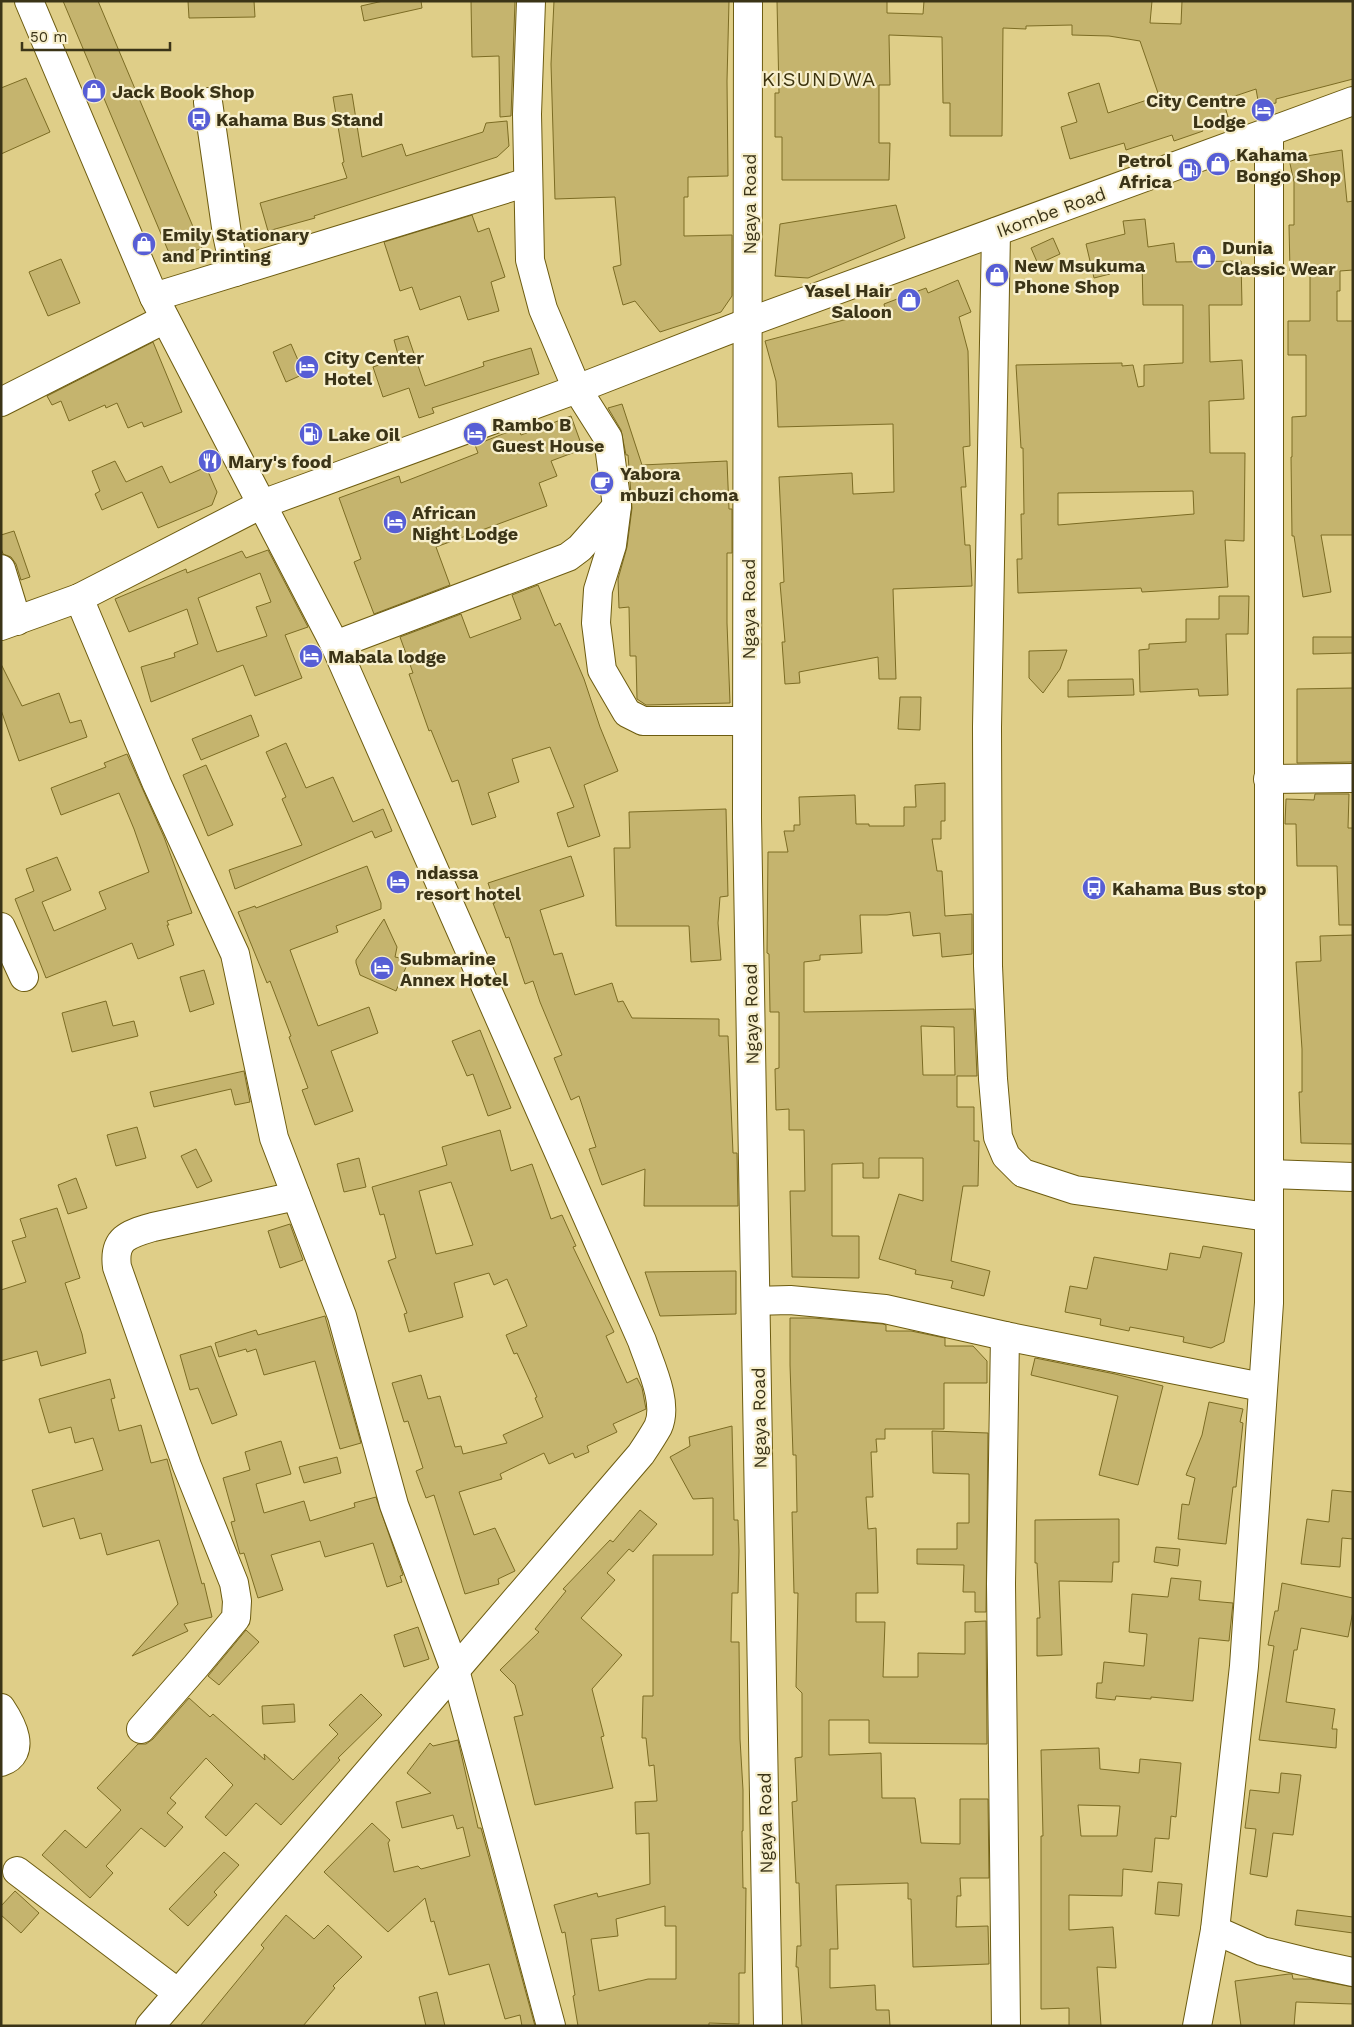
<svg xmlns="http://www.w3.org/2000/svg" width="1354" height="2027" viewBox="0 0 1354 2027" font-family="'Work Sans',sans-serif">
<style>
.building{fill:#c5b46e;stroke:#7c6c24;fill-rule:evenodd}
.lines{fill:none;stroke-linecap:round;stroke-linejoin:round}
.minor-casing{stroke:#6d5c10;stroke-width:30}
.minor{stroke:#fff;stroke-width:28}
.labels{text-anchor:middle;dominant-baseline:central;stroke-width:4.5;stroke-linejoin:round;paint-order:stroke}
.poi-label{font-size:18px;font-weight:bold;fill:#3b3417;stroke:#f7efcc;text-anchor:start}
.street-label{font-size:18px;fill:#3b3417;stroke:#f7efcc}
.quarter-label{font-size:20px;letter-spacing:1px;fill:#3c330e;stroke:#f7efcc}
</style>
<rect width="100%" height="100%" fill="#dfce88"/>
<g class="building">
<polygon points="63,1 98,1 202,248 172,260"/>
<polygon points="188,1 254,1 255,17 189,18"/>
<polygon points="383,1 421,1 422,8 364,21 361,6"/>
<polygon points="471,1 515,1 511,116 500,117 499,56 472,57"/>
<polygon points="554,1 729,1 727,81 728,176 688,177 688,197 684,197 684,236 732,235 732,296 721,312 660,332 635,301 623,305 613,267 621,265 615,197 555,199 551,64"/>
<polygon points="777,1 887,1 887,13 923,14 924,1 1152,1 1150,23 1181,24 1182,1 1353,1 1353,79 1276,99 1276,103 1259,106 1256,89 1223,100 1229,120 1202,129 1203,131 1174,141 1172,135 1126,150 1124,143 1070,159 1061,127 1077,122 1068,93 1099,83 1108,113 1159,96 1140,41 1109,36 1072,35 1072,25 1026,26 1026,29 1003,28 1002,136 950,136 950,103 943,103 942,37 889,35 890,85 879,85 879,143 890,143 889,180 782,180 782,137 775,137 775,93 779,93"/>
<polygon points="26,78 50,132 1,154 1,88"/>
<polygon points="352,94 362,157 402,144 406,156 483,132 486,123 507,121 509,146 497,157 314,216 315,218 268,231 260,203 347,178 342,163 344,162 333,97"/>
<polygon points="1342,150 1347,202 1353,201 1353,270 1340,271 1340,291 1337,291 1337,321 1353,321 1353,535 1321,535 1331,592 1303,597 1294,536 1292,536 1291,457 1292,457 1292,417 1306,416 1306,355 1288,355 1288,321 1310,321 1310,271 1290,271 1289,225 1294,225 1294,182 1289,159"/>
<polygon points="896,205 905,238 808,278 775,276 780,224"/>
<polygon points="472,215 478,232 489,228 505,277 491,282 499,311 468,320 460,296 420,310 412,287 400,291 384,242"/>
<path d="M1145,219L1148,247L1174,243L1176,262L1241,261L1242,305H1209L1210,362L1242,360L1244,399L1209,401L1210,453H1245L1244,541L1225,540L1228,587L1142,592L1141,588L1018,593L1017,559H1022L1021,514H1024L1023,448H1021L1016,365L1122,363V366L1133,365L1138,387L1144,386V365L1183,363V305H1143L1142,262L1108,266L1110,274L1094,278L1086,244L1125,234L1123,221ZM1193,491L1194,514L1058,525V493Z"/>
<polygon points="1053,238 1060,254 1038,264 1031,248"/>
<polygon points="61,259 80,303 48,316 29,272"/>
<polygon points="958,280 971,312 959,317 968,351 970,446 963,447 966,487 961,487 965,545 970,545 972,586 893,589 896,679 879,679 878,657 799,672 800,683 785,684 782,642 785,642 780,583 784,582 779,477 852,473 853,494 894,492 893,424 778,427 776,381 765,341 885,309 884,304 926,288 928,293"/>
<polygon points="408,336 425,386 484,366 483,362 531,348 539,374 432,408 434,413 419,418 409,388 383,397 373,367 399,358 394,340"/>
<polygon points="153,342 182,412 144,427 142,422 128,428 117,403 106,408 105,405 69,421 61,401 52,405 47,396"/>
<polygon points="291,344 304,374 286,382 273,352"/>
<polygon points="622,404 642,465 727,461 729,509 732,509 732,553 727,553 727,623 730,703 646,705 637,699 636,656 630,656 629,607 619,608 618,579 627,547 632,508 628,455 626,455 621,430 608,408"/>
<polygon points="571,416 583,449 551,461 557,476 539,483 547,506 436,547 450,585 374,614 354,562 361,559 339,498 399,476 401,483 478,453 475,445 518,428 521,435"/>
<polygon points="115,461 126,482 162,466 170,483 206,467 217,492 212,505 158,528 142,492 102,510 95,494 100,491 92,471"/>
<polygon points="14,531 30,577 21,580 16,564 11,557 3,554 1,548 1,535"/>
<path d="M268,550L308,627L285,635L302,678L255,696L243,665L151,702L141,667L175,657L174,653L198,644L187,609L129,632L115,599L186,569L187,573L242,551L246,558ZM260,573L271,602L256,607L267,636L217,652L198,598Z"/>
<polygon points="538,585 555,626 560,623 584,679 600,727 618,771 584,785 600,836 568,847 557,813 574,807 550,747 512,759 519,782 488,793 496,817 472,825 458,780 452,782 431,730 429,731 409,674 413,673 400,637 461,614 470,638 521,619 512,595"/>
<polygon points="1219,596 1249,596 1248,634 1226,634 1228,695 1199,696 1198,689 1140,692 1139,650 1149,649 1149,644 1186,642 1186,619 1219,619"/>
<polygon points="1313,637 1353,637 1353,653 1313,654"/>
<polygon points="1067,650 1060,669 1043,693 1029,678 1029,651"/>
<polygon points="1,664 22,706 59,693 70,723 81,720 87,737 19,761 1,710"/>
<polygon points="1133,679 1134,695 1068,697 1068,680"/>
<polygon points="1353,688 1353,762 1297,763 1297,689"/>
<polygon points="900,697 921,697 920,730 898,729"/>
<polygon points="251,715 259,736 201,760 192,739"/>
<polygon points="286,743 306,788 333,777 353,822 383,809 392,831 375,838 372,831 235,889 229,870 302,845 282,799 286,797 266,752"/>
<polygon points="127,754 164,837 192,913 167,921 169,925 167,925 174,945 138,959 132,943 46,978 15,899 34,891 26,869 57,857 71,890 42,902 54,931 106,909 99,892 149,872 134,829 119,793 61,815 51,788 106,767 104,763"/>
<polygon points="206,765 233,825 208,836 183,775"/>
<path d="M945,783V821H941V839H932L937,871H942L945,916L972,914V954L942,957L940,933L913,936L910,912L887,915H860L862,953L820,955V960L804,962V1012L974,1009L977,1076H957V1107H974V1141H979L978,1186H963L951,1261L990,1271L984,1296L951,1288L953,1281L915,1274L916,1270L879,1259L899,1194L923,1201V1158H879V1178H863V1163L832,1164V1236H859V1278L792,1277L790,1191H805L804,1130H789V1109L776,1110L775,1069L779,1068V1012H770L769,954L767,953L768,852H788L784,831H794V825H800L799,797L855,795L856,824H869V826H904V807H916L915,785ZM921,1026L954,1027L955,1075H923Z"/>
<polygon points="1315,794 1349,794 1348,828 1353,828 1353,925 1339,925 1337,866 1297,866 1296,824 1285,824 1286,799 1314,800"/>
<polygon points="726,809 728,896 720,897 718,923 721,960 691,962 689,926 616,926 614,848 630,848 629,812"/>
<polygon points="571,856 584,896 540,910 554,955 562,953 575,995 612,983 618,1002 623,1001 632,1018 719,1019 719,1036 728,1036 733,1153 737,1153 738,1206 644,1206 645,1169 602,1185 589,1149 596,1147 579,1096 571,1100 554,1058 562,1055 540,1002 533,981 525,984 509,937 506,938 493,903 495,903 488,883"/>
<polygon points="367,866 381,903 381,909 336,926 338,932 290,950 318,1026 369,1007 378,1033 331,1051 353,1111 315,1125 302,1090 308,1088 289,1037 291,1036 270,981 267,983 238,912 255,906 256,908"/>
<polygon points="384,919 397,947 395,957 409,960 396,991 360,975 356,963 356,960"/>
<polygon points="1353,935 1353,1144 1301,1143 1299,1092 1302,1092 1302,1049 1296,962 1321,961 1320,936"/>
<polygon points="204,970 214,1004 190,1012 180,977"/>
<polygon points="106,1001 113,1026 134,1021 138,1036 72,1052 62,1013"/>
<polygon points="480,1030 511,1108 488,1116 473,1074 467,1076 452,1041"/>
<polygon points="244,1071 250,1102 235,1105 231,1089 154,1107 150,1092"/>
<polygon points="137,1127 146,1158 116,1166 107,1135"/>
<path d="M500,1130L511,1171L532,1164L551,1219L562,1215L576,1246L573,1247L614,1332L606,1336L627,1383L637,1378L642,1388L646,1409L613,1424L617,1432L587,1446L589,1452L575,1458L573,1453L549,1464L544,1453L500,1474L502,1479L459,1492L474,1535L495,1528L515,1571L498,1579L499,1584L465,1594L434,1495L426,1498L416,1471L423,1468L408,1421L404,1422L392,1383L421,1375L428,1399L440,1396L455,1447L461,1446L463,1454L507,1443L503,1435L543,1417L535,1398L537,1397L517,1353L514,1354L506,1335L527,1326L507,1279L494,1285L489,1273L454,1283L463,1317L409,1332L404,1314L407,1313L388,1261L396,1258L384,1214L380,1215L372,1187L447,1165L442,1147ZM451,1182L473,1245L436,1254L419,1191Z"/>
<polygon points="196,1149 212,1181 197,1188 181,1156"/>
<polygon points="359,1158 366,1187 344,1192 337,1164"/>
<polygon points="76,1178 87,1208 68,1214 58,1185"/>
<polygon points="57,1208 80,1278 65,1283 82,1334 86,1353 41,1366 37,1351 1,1361 1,1290 26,1282 12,1241 26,1237 20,1219"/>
<polygon points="290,1224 303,1260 280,1268 268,1231"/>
<polygon points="1203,1246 1242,1253 1224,1342 1211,1348 1183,1342 1184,1337 1130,1327 1129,1331 1100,1325 1101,1319 1065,1312 1070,1286 1087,1289 1094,1257 1167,1270 1170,1253 1200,1258"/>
<polygon points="736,1271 736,1314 660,1316 645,1272"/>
<polygon points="325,1316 361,1443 340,1449 315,1361 264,1375 256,1349 247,1352 246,1349 219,1357 215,1343 256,1330 258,1335"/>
<polygon points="790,1318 813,1318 883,1324 886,1325 886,1331 911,1331 945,1338 945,1346 973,1346 987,1361 987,1383 944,1383 944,1429 885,1429 885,1439 876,1439 877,1452 871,1452 873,1497 866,1497 868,1529 876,1528 878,1593 856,1593 856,1622 885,1622 883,1677 918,1677 918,1653 965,1654 965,1622 986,1621 987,1744 869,1743 869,1720 829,1720 829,1755 881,1753 882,1798 915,1798 921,1843 960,1844 960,1799 988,1799 989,1878 960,1878 961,1896 957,1896 956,1927 988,1926 989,1964 913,1967 911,1899 908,1899 908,1883 836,1885 838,1949 830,1949 830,1988 875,1985 876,2010 889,2010 890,2026 802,2026 798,1967 796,1967 797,1946 801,1946 799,1883 796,1883 792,1802 797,1801 795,1758 802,1757 802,1693 796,1687 798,1593 794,1593 792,1512 797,1512 796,1455 793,1455 790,1365"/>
<polygon points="211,1346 237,1415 212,1424 198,1388 190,1390 180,1355"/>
<polygon points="1035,1358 1115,1374 1163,1386 1138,1485 1099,1475 1118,1396 1031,1375"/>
<polygon points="110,1379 115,1398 111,1399 119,1431 141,1425 151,1463 167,1459 202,1584 204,1583 212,1617 184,1624 188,1631 132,1656 178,1604 159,1540 107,1555 101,1533 80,1539 74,1518 43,1527 32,1490 103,1470 93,1438 75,1443 71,1427 49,1433 39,1399"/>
<polygon points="1209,1402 1243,1409 1240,1422 1243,1423 1236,1487 1233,1487 1226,1544 1178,1539 1182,1504 1189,1505 1195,1478 1186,1475 1202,1435"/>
<path d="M732,1426L734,1520H738L739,1551L738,1593H732L731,1642H739L740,1739L743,1790V1831H742L743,1888H746L745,1973H739V2024L709,2023V2026H578L573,1996L575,1995L565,1932L562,1933L554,1905L597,1893L598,1897L650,1884L649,1833L636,1834L635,1802L657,1801L654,1765L649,1766L646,1738H642L643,1696H653V1555H713V1498L693,1499L670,1457L690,1446L689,1437ZM665,1906V1926H676V1979H648L599,1991L591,1939L618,1936L616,1919Z"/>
<polygon points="932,1431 988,1433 986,1612 975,1612 975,1592 963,1592 964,1565 917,1564 917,1549 957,1549 957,1523 969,1523 969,1474 933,1473"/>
<polygon points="281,1441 291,1474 256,1484 264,1513 304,1501 310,1521 355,1507 354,1503 376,1497 403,1575 400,1576 402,1582 387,1587 373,1543 325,1557 320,1541 271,1555 283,1590 258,1598 244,1553 240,1554 231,1522 235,1521 223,1478 250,1470 245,1452"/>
<polygon points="337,1457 341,1473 304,1483 299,1467"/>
<polygon points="1332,1490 1353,1492 1353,1539 1342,1538 1340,1567 1301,1564 1307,1519 1329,1522"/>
<polygon points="640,1510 657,1524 633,1552 629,1549 607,1573 615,1580 581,1618 622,1655 592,1689 604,1736 601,1737 613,1788 535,1805 514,1717 523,1715 515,1685 500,1670 539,1632 535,1629 566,1591 563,1589 610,1540 613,1542"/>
<polygon points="1119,1519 1119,1562 1113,1562 1112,1582 1059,1581 1062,1655 1037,1656 1037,1618 1040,1618 1037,1563 1035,1563 1035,1520"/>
<polygon points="1156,1547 1180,1549 1178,1566 1154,1562"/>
<polygon points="1171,1578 1201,1581 1199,1600 1233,1603 1229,1641 1199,1638 1193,1701 1151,1697 1151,1699 1116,1696 1115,1700 1096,1698 1097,1683 1102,1683 1104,1662 1144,1666 1147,1634 1129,1632 1132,1594 1168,1597"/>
<polygon points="1282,1583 1353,1598 1353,1611 1348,1637 1301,1628 1297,1650 1294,1650 1286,1702 1335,1709 1332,1729 1337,1729 1336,1748 1259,1740 1274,1646 1268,1645 1275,1611 1278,1611"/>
<polygon points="418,1627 429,1659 404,1667 394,1635"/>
<polygon points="246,1630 259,1642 219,1685 208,1676"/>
<polygon points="361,1694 382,1715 338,1758 340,1760 281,1825 256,1803 226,1836 205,1817 233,1785 206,1758 170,1798 176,1803 167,1813 183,1827 165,1847 141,1828 106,1866 113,1873 90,1898 42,1855 65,1830 86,1848 121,1810 97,1788 138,1744 146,1744 153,1739 189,1698 210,1717 213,1714 265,1760 264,1754 293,1780 338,1734 329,1725"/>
<polygon points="294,1704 295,1722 263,1724 262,1706"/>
<polygon points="458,1740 478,1828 481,1828 535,2026 522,2026 520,2015 505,2019 489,1964 449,1975 434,1921 431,1922 425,1898 388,1932 324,1872 372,1823 390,1840 388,1843 394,1872 418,1866 421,1869 470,1856 463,1827 457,1829 453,1815 402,1828 396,1802 431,1793 407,1773 430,1743 433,1746"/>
<path d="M1099,1748L1100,1769L1139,1773L1140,1759L1181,1763L1176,1817L1171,1816L1169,1839L1155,1838L1152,1872L1123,1869L1122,1896L1069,1895V1930L1113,1927L1116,1968L1097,1967L1101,2026H1069V2008L1041,2009V1836H1043L1041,1750ZM1078,1805L1120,1806L1117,1836H1081Z"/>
<polygon points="1281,1773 1301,1775 1293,1835 1273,1833 1267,1877 1250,1874 1256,1829 1245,1828 1250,1790 1279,1793"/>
<polygon points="224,1852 239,1865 214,1892 217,1895 188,1926 169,1909"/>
<polygon points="1158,1882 1182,1884 1179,1916 1155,1914"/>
<polygon points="15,1891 39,1913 21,1933 1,1915 1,1906"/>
<polygon points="1297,1910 1353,1917 1353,1933 1295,1925"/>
<polygon points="286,1915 314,1939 328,1925 362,1957 333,1986 335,1988 303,2026 200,2026 264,1948 261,1945"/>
<polygon points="1289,1974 1292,1974 1293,1979 1311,1979 1353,1987 1353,2004 1296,2002 1294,2026 1241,2026 1235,1981"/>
<polygon points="437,1992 445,2026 426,2026 419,1997"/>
</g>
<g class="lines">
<g class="minor-casing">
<g id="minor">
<path d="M29,1L154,297L335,645L642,1341C650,1365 669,1403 658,1427C653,1436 647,1445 641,1454L150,2026"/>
<polyline points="531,1 527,114 530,260 543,309 577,389 608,438 617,506 612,545 598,590 596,623 602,670 627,713 643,721 747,721"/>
<polyline points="748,1 747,818 768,2026"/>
<polyline points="208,102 227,234 235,272"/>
<polyline points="996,232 987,727 988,966 993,1079 998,1137 1006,1156 1023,1173 1075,1190 1268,1217"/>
<polyline points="154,297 528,182"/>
<polyline points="1,402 165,319"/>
<polyline points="1,569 17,621"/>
<polyline points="79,598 157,784 235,954 274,1138 342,1316 394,1505 455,1670 551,2026"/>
<polyline points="1,626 79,598 262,504 577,389 749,322 1353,101"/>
<polyline points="335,645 568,557 580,548 617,506"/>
<polyline points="1268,779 1353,778"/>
<polyline points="1,927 24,977"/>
<polyline points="1269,1174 1353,1177"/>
<polyline points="757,1301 790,1300 885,1309 1005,1336 1262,1387"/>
<polyline points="1005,1336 1001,1584 1006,2026"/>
<path d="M1,1708C11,1723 28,1753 1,1762"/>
<path d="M141,1729L196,1666L236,1618L237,1601L234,1583L187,1466L117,1267C113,1238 129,1234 153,1227L296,1196"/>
<polyline points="17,1871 178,1993"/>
<polyline points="1215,1930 1262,1951 1315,1964 1353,1972"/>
<polyline points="1197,2026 1215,1930 1244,1666 1269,1303 1269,132"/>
</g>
</g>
<use href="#minor" class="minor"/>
</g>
<defs>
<g id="shop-disc" transform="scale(1.25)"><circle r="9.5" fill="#575ed5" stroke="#f7efcc"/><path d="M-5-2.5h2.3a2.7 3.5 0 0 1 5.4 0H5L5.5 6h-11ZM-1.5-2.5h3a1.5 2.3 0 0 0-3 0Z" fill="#fff"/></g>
<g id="hotel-disc" transform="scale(1.25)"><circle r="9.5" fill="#575ed5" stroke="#f7efcc"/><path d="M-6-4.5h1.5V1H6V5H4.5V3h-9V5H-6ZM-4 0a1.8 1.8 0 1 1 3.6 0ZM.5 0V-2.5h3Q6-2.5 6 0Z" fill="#fff"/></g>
<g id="bus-disc" transform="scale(1.25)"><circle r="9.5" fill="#575ed5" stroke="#f7efcc"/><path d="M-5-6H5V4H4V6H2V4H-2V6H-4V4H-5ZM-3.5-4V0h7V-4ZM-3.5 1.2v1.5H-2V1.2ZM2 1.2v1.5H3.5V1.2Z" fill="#fff"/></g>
<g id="fuel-disc" transform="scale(1.25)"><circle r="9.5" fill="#575ed5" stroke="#f7efcc"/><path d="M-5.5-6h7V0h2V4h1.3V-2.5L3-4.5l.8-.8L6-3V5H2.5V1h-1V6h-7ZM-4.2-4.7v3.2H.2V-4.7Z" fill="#fff"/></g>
<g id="restaurant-disc" transform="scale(1.25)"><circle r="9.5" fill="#575ed5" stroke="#f7efcc"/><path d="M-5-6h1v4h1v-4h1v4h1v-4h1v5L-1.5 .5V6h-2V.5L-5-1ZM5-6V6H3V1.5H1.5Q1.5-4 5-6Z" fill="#fff"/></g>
<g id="cafe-disc" transform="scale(1.25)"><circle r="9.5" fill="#575ed5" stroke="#f7efcc"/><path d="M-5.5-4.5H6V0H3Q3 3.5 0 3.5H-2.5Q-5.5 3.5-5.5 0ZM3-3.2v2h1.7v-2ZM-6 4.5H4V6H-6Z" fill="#fff"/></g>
</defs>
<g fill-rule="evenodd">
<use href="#shop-disc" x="94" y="91"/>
<use href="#hotel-disc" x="1263" y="110"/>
<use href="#bus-disc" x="199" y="119"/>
<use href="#shop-disc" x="1218" y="164"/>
<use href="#fuel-disc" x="1190" y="170"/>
<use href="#shop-disc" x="144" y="244"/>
<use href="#shop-disc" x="1204" y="257"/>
<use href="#shop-disc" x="997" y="275"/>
<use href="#shop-disc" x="909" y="300"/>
<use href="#hotel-disc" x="307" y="367"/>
<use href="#fuel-disc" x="311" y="434"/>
<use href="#hotel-disc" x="475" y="434"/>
<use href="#restaurant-disc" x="210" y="461"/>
<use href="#cafe-disc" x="602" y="483"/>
<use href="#hotel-disc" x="395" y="522"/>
<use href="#hotel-disc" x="311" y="656"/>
<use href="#hotel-disc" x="398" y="882"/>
<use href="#bus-disc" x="1094" y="888"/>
<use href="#hotel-disc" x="382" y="968"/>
</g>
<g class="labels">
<g class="poi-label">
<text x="112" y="91">Jack Book Shop</text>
<text x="1246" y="100" text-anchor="end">City Centre<tspan x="1246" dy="21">Lodge</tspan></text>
<text x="216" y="119">Kahama Bus Stand</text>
<text x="1236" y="154">Kahama<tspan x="1236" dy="21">Bongo Shop</tspan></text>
<text x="1172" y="160" text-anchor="end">Petrol<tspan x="1172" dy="21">Africa</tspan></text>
<text x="162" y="234">Emily Stationary<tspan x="162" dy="21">and Printing</tspan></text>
<text x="1222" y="247">Dunia<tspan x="1222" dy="21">Classic Wear</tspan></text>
<text x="1014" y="265">New Msukuma<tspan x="1014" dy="21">Phone Shop</tspan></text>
<text x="892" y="290" text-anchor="end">Yasel Hair<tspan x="892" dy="21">Saloon</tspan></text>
<text x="324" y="357">City Center<tspan x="324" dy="21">Hotel</tspan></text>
<text x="492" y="424">Rambo B<tspan x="492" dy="21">Guest House</tspan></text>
<text x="328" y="434">Lake Oil</text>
<text x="228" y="461">Mary's food</text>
<text x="620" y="473">Yabora<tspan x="620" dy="21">mbuzi choma</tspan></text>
<text x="412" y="512">African<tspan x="412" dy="21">Night Lodge</tspan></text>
<text x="328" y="656">Mabala lodge</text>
<text x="416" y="872">ndassa<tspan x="416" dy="21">resort hotel</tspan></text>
<text x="1112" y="888">Kahama Bus stop</text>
<text x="400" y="958">Submarine<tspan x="400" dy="21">Annex Hotel</tspan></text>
</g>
<g class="street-label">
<text transform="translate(749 204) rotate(-90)">Ngaya Road</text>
<text transform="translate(1051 212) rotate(-20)">Ikombe Road</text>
<text transform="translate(748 609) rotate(-90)">Ngaya Road</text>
<text transform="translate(751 1014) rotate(-91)">Ngaya Road</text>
<text transform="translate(759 1418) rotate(-91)">Ngaya Road</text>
<text transform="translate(765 1823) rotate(-91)">Ngaya Road</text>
</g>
<g class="quarter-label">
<text x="819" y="79">KISUNDWA</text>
</g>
</g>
<rect width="1354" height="2027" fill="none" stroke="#3b3417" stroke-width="5"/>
<path d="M22 42v8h148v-8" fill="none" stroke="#3b3417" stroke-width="2.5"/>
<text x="30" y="42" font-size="15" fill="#3b3417" stroke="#f7efcc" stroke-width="4" paint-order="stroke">50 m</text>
</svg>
